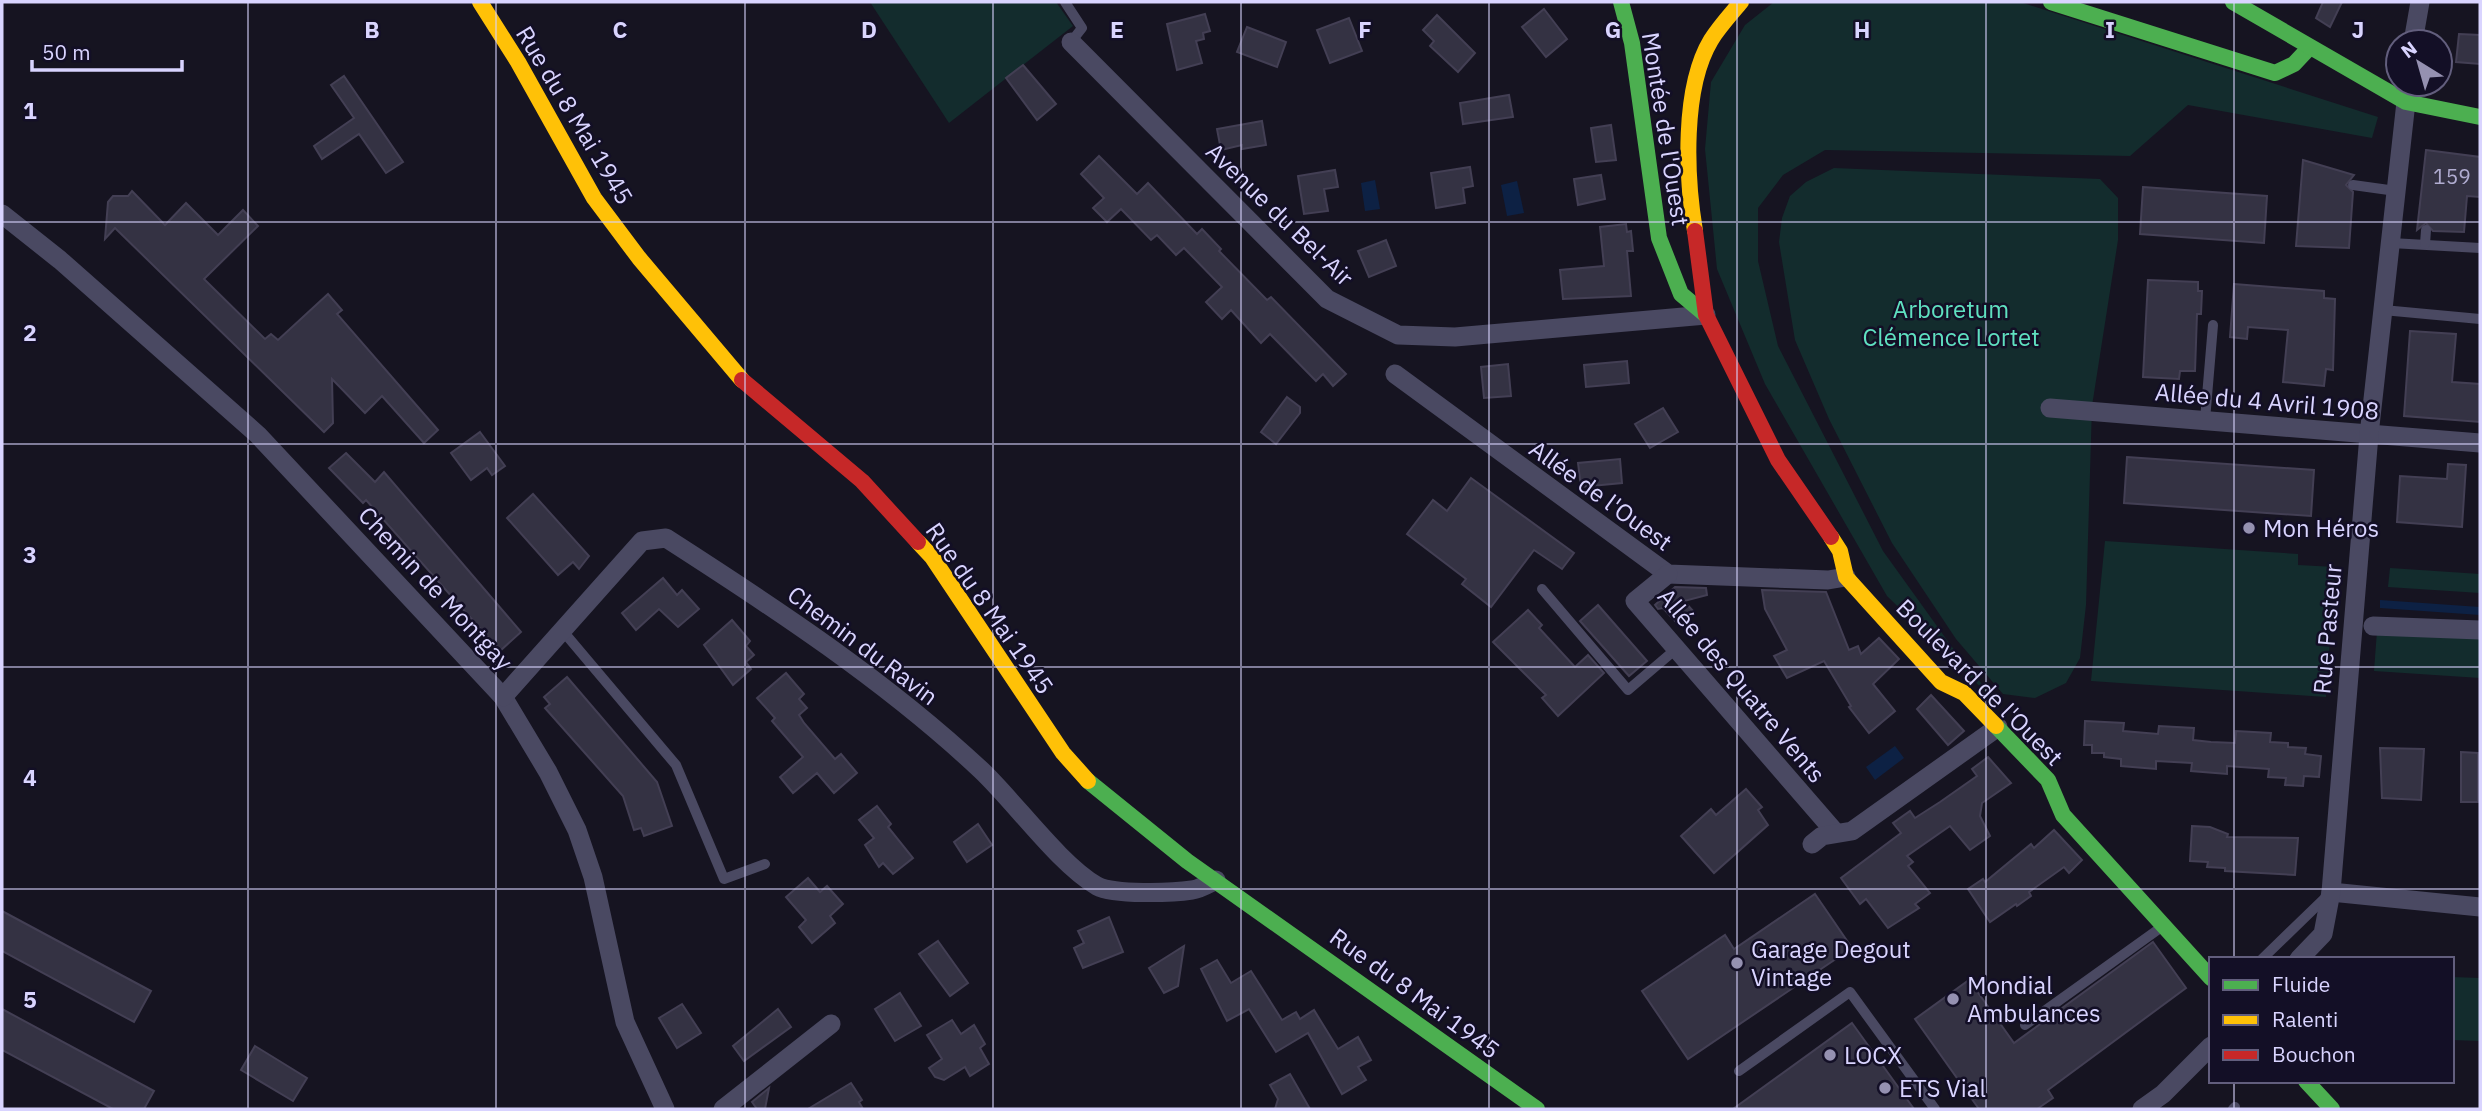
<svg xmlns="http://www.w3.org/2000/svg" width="2482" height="1111" viewBox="0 0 2482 1111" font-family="'IBM Plex Sans',sans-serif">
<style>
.green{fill:#132c2d}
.water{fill:#0d2144}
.building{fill:#343243;stroke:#433f54;stroke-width:2}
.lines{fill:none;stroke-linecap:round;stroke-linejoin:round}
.lane{stroke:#4a4962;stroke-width:10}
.street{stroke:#4a4962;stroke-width:19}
.fast{stroke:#4caf50;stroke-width:16}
.slow{stroke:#ffc107;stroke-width:16}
.jam{stroke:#c62828;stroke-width:16}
.grid{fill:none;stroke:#d9d4ff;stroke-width:2;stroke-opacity:0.55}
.poi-dot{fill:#9591b1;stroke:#130f26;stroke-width:2.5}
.labels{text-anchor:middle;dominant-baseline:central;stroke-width:5;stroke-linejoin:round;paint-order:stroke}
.number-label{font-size:21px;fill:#b0acd0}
.street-label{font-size:24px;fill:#d9d4ff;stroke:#130f26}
.park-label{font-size:24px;fill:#5fe0c0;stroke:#130f26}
.poi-label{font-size:24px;fill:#d9d4ff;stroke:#130f26;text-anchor:start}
.grid-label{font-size:23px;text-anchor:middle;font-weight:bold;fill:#d9d4ff;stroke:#130f26;stroke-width:5;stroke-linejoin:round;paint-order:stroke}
</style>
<rect width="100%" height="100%" fill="#161421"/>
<g class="green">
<polygon points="870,2 1056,2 1073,26 949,123"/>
<polygon points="1774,2 2020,2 2378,117 2372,138 2188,105 2130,156 1825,150 1783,175 1758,208 1758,261 1778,346 1883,551 1952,647 1998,704 1887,596 1765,384 1717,269 1705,149 1711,82 1745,25"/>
<polygon points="1834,168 2100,179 2118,198 2118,240 2092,406 2086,605 2080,658 2066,683 2035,698 2003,694 1956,639 1892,543 1829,419 1795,340 1779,242 1782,218 1790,196 1806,182"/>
<polygon points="2105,541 2298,554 2298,565 2335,567 2326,697 2091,681"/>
<polygon points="2390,568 2480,574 2480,593 2388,587"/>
<polygon points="2377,631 2480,639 2480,678 2374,671"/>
<polygon points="2452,977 2480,978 2480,1041 2452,1040"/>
</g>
<g class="water">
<polygon points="1375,180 1380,209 1365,211 1361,183"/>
<polygon points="1517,181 1524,213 1507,216 1501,185"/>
<polygon points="2380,600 2480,607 2480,615 2380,608"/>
<polygon points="1895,746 1904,758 1875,780 1866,767"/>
</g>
<g class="building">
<polygon points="2323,2 2342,2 2330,27 2316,18"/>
<polygon points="1544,9 1567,39 1546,57 1522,27"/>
<polygon points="1205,14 1210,31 1203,33 1204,39 1196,41 1202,63 1177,70 1167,24"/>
<polygon points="1437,15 1475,53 1458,72 1430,46 1434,41 1423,30"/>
<polygon points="1349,18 1362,51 1330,63 1317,30"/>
<polygon points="1247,27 1286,42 1277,67 1237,52"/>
<polygon points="2459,34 2480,35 2480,64 2456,62"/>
<polygon points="1023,65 1056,104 1037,120 1006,78"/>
<polygon points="344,76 403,162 386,173 359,134 322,159 314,146 354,118 331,85"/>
<polygon points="1509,95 1513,117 1463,124 1460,103"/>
<polygon points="1262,121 1266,145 1242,149 1242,145 1221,150 1217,129"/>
<polygon points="1611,125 1616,160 1596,162 1591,128"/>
<polygon points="2426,150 2480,157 2480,197 2467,196 2464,232 2433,231 2426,223 2417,230"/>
<polygon points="1099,156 1137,194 1148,183 1197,234 1202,229 1221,249 1219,251 1267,300 1271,297 1346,374 1333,386 1323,374 1316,381 1270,334 1261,343 1231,310 1222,319 1206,302 1222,287 1184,248 1176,255 1157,235 1151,240 1121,209 1107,222 1093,208 1104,198 1081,174"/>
<polygon points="2303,160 2354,175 2346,185 2353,192 2349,248 2296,246"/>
<polygon points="1470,167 1473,186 1463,188 1465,203 1436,208 1431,173"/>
<polygon points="1335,170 1338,187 1324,189 1328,211 1304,214 1298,176"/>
<polygon points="1601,175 1605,199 1578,205 1574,179"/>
<polygon points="2143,187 2267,196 2264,243 2140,234"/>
<polygon points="132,191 165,225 186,203 218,235 243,210 258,226 204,279 265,339 271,334 278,340 328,294 342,310 337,314 438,430 424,443 382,396 365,413 332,379 333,423 324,432 115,228 105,239 108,202 113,196 128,196"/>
<polygon points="1626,224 1627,232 1631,231 1633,251 1627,251 1631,296 1563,299 1560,270 1604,266 1600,227"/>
<polygon points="1386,240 1396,266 1369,277 1358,251"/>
<polygon points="2148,280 2198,282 2198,291 2202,291 2201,314 2197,314 2195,371 2180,371 2179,379 2143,377"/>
<polygon points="2234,284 2324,291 2324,298 2335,299 2333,370 2326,369 2324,386 2283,382 2288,330 2248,327 2247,339 2230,337"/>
<polygon points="2410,331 2456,334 2452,382 2480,384 2480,422 2404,416"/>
<polygon points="1627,361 1629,383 1586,387 1584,365"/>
<polygon points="1508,364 1511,396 1484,398 1481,367"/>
<polygon points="1287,397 1300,407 1300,413 1276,444 1261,432"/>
<polygon points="1663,408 1678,432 1650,448 1635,424"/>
<polygon points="480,432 505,466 492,475 487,468 471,480 451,453"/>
<polygon points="346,453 375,482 384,472 521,632 500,651 366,500 363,503 329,468"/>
<polygon points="2127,457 2314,470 2311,516 2124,503"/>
<polygon points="1620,459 1622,483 1581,487 1578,463"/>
<polygon points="2448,464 2466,465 2462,527 2397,522 2400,476 2447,479"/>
<polygon points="1471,478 1574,553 1562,569 1534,550 1491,607 1462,584 1466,579 1407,534 1433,500 1447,511"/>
<polygon points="533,494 589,556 579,569 573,562 558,575 507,518"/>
<polygon points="663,578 677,595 682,590 699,609 678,627 659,609 636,630 622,613"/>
<polygon points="1675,587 1706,588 1707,595 1684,601 1693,611 1678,624 1663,608 1658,609 1655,605"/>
<polygon points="1762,590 1826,592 1849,650 1858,646 1861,654 1879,638 1899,659 1873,684 1895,711 1869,733 1849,707 1851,706 1824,661 1787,678 1774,656 1787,650 1765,609"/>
<polygon points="1598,605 1647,661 1629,676 1580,621"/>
<polygon points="1528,610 1542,625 1539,628 1575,667 1588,655 1604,673 1558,716 1542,698 1546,695 1493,642"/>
<polygon points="732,620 750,641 746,646 754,655 746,662 751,669 733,685 704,645"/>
<polygon points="786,673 804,694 799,699 807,708 799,715 804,723 835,759 841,754 857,773 834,793 817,773 793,793 780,777 803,757 772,721 775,718 757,698"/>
<polygon points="567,677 657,782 672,826 644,836 641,828 634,830 623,796 545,708 550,704 544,697"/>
<polygon points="1931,695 1964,731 1948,745 1917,709"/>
<polygon points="2085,721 2124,723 2123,731 2158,734 2159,726 2194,728 2193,740 2211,742 2235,743 2236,731 2271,733 2270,742 2288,743 2288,747 2306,748 2305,754 2321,756 2319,777 2304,776 2303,786 2285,785 2286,778 2268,777 2269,769 2227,766 2227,774 2191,771 2192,763 2156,761 2156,769 2121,766 2121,759 2104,757 2104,753 2092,753 2092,745 2084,745"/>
<polygon points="2380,748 2424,749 2421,800 2382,798"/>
<polygon points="2461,752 2478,753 2478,802 2461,802"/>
<polygon points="1988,757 2011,783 1982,803 1980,816 1990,836 1970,850 1950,826 1907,856 1913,862 1908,866 1930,893 1915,904 1919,908 1888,928 1866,899 1860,904 1841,878 1901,833 1893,823 1910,811 1915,818 1940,802 1977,776 1972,769"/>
<polygon points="1746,789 1762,807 1758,810 1768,825 1714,873 1681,836 1711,809 1716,815"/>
<polygon points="877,806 891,824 888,827 913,858 893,874 883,863 879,867 865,845 874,838 859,820"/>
<polygon points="978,824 992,845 967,862 954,842"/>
<polygon points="2192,826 2210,827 2228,834 2227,837 2298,838 2295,875 2225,871 2225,868 2207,867 2208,862 2190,861"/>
<polygon points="2054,830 2082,860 2069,873 2064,867 2029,892 2031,896 2017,906 2016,904 1990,922 1968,889 1983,879 1985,882 2031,844 2034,848"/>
<polygon points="808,878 820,892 827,886 843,904 830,916 835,923 812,943 799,927 806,920 786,897"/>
<polygon points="1815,894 1852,948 1688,1059 1642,991 1725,935 1734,949"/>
<polygon points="2,911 151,991 134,1022 2,951"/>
<polygon points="1109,917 1123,952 1083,968 1074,948 1084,943 1078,931"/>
<polygon points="938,941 968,983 950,996 919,954"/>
<polygon points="2153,942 2186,988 2048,1090 2053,1098 2037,1109 1979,1109 1915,1019 1969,980 2014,1043"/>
<polygon points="1184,946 1178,986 1164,993 1149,968"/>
<polygon points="1217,960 1231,983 1251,971 1282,1020 1296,1012 1300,1019 1314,1010 1338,1049 1358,1037 1371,1060 1358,1067 1366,1080 1342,1094 1308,1033 1276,1052 1249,1009 1227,1021 1201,969"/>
<polygon points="900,993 921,1026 895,1041 875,1009"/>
<polygon points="682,1004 701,1033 677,1048 659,1018"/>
<polygon points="2,1009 154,1091 144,1109 113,1109 2,1050"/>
<polygon points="778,1009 791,1027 744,1061 733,1046"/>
<polygon points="952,1020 961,1034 974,1025 985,1044 980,1048 989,1064 970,1076 965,1067 944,1080 935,1077 929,1068 942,1059 927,1035"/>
<polygon points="1852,1023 1914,1109 1733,1109"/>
<polygon points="255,1046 307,1078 293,1101 241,1070"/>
<polygon points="1290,1074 1310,1109 1275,1109 1278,1099 1270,1085"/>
<polygon points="851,1083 862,1100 859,1102 863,1109 808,1109"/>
<polygon points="769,1088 765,1109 757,1109 752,1102"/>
</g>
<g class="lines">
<g class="lane">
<polyline points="1065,2 1082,28 1071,42"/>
<polyline points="2353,185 2396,191"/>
<polyline points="2391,243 2480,248"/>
<polyline points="2425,244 2426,230"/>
<polyline points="2383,310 2480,319"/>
<polyline points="2205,420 2213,325"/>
<polyline points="1542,589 1628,690 1676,649"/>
<polyline points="562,630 676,765 724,879 765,864"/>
<polyline points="2262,959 2327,896"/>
<polyline points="2025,1025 2163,926"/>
<polyline points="1739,1071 1850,992 1935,1109"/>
<polyline points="2233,1109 2235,1107"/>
</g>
<g class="street">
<polyline points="1071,42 1327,299 1398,335 1455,337 1706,315"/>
<polyline points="2413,42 2420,2"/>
<polyline points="2,214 60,260 258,435 503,697 548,772 577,830 593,877 625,1022 665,1109"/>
<polyline points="1395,374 1668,574 1828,580 1846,577"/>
<polyline points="2050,408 2480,443"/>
<polyline points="1668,574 1635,601 1835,832"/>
<polyline points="2373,626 2480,630"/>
<path d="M503,697L642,541L666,538C775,608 886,681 981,770C1015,802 1059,864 1097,886C1114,895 1172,893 1192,890C1200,889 1208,884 1216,880"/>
<polyline points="1812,844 1822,836 1852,831 1998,727"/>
<polyline points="2331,892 2480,907"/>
<polyline points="2299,959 2323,934 2331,892 2369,435 2408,84"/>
<polyline points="723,1109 831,1024"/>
<polyline points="2142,1109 2163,1094 2211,1046"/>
</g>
<g class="fast">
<polyline points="1621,2 1632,43 1659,238 1681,294 1706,315"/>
<polyline points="2051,2 2275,73 2294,64 2309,48"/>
<polyline points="2233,2 2406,102 2480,117"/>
<polyline points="1996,726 2048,780 2063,815 2211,978"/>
<polyline points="1088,781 1187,861 1537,1109"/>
<polyline points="2306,1081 2332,1109"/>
</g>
<g class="slow">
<polyline points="480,2 518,62 594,198 639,258 742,380"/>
<path d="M1695,231C1686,177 1682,88 1711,40C1719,27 1731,14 1741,2"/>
<polyline points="1831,537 1840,551 1846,577 1941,682 1964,693 1996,726"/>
<polyline points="918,542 932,557 1063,753 1088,781"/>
</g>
<g class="jam">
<polyline points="1695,231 1706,315 1778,460 1831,537"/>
<polyline points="742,380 862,481 918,542"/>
</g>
</g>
<path class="grid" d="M248,2V1109M496,2V1109M745,2V1109M993,2V1109M1241,2V1109M1489,2V1109M1737,2V1109M1986,2V1109M2234,2V959M2,222H2480M2,444H2480M2,667H2480M2,889H2480M2234,1081V1109"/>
<g class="poi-dot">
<circle cx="2249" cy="528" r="7"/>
<circle cx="1737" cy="963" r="7"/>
<circle cx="1953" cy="999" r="7"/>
<circle cx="1830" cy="1055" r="7"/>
<circle cx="1885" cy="1088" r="7"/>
</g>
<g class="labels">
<g class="number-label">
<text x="2452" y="176">159</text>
</g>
<g class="street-label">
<text transform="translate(575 115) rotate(59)">Rue du 8 Mai 1945</text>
<text transform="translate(1666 129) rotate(81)">Montée de l'Ouest</text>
<text transform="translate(1280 214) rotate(44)">Avenue du Bel-Air</text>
<text transform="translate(2267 401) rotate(5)">Allée du 4 Avril 1908</text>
<text transform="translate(1601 495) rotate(36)">Allée de l'Ouest</text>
<text transform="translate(436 588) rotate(47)">Chemin de Montgay</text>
<text transform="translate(990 608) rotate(55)">Rue du 8 Mai 1945</text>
<text transform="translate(2327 629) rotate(-85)">Rue Pasteur</text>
<text transform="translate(863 645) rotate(37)">Chemin du Ravin</text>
<text transform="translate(1980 682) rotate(45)">Boulevard de l'Ouest</text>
<text transform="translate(1742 685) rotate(50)">Allée des Quatre Vents</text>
<text transform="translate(1415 993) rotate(36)">Rue du 8 Mai 1945</text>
</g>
<g class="park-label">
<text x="1951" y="309">Arboretum<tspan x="1951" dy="28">Clémence Lortet</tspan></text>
</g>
<g class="poi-label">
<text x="2263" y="528">Mon Héros</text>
<text x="1751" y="949">Garage Degout<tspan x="1751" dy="28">Vintage</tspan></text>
<text x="1967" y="985">Mondial<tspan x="1967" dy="28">Ambulances</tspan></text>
<text x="1844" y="1055">LOCX</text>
<text x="1899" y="1088">ETS Vial</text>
</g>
</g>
<g class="grid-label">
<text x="372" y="38">B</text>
<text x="620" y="38">C</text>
<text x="869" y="38">D</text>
<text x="1117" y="38">E</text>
<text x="1365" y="38">F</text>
<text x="1613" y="38">G</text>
<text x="1862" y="38">H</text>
<text x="2110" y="38">I</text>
<text x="2358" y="38">J</text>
<text x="30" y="119">1</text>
<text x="30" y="341">2</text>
<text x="30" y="563">3</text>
<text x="30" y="786">4</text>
<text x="30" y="1008">5</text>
</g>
<rect width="2482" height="1111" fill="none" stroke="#d9d4ff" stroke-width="7"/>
<rect x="2209" y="957" width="245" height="126" fill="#130f26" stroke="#625e7d" stroke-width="2"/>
<rect x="2223" y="980" width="35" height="10" fill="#4caf50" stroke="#625e7d" stroke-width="2"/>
<text x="2272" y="992" font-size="21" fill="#d9d4ff">Fluide</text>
<rect x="2223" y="1015" width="35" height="10" fill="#ffc107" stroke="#625e7d" stroke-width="2"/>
<text x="2272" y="1027" font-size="21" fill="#d9d4ff">Ralenti</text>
<rect x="2223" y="1050" width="35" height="10" fill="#c62828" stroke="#625e7d" stroke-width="2"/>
<text x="2272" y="1062" font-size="21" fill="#d9d4ff">Bouchon</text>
<g transform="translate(2419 63) rotate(323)"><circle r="33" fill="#130f26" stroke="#625e7d" stroke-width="2"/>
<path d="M0-5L12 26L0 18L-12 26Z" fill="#9591b1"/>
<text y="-10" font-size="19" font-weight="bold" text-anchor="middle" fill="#d9d4ff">N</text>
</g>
<path d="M32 60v10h150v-10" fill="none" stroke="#d9d4ff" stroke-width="3.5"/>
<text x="42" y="60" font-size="21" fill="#d9d4ff" stroke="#130f26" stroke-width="5" paint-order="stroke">50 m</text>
</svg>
